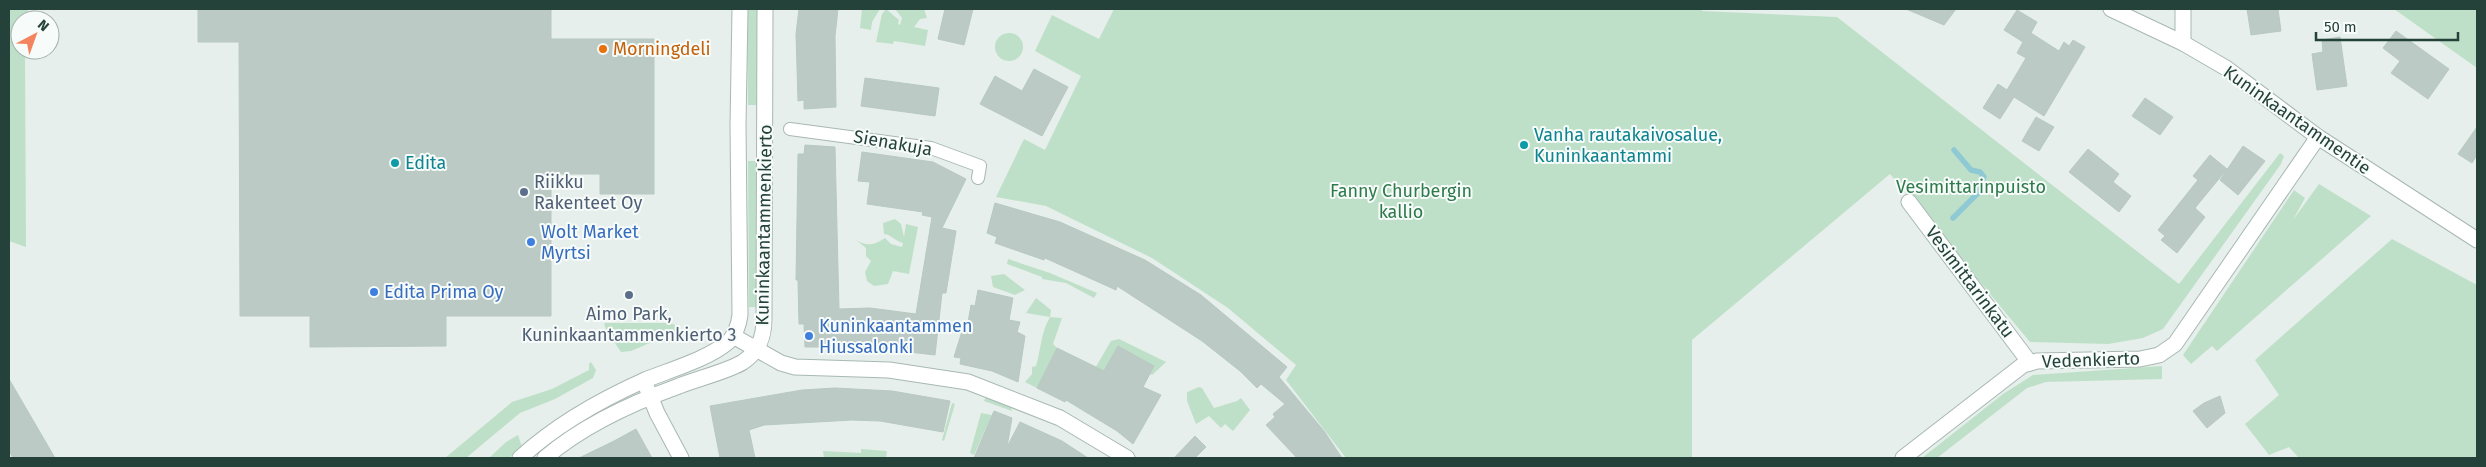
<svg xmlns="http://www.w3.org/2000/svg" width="2486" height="467" viewBox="0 0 2486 467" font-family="'Fira Sans',sans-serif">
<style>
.green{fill:#bfe0c8}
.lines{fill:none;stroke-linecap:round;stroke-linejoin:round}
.stream{stroke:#8ec9d4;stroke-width:5.5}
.building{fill:#bbcac4;stroke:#b8c9c2}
.pedestrian-casing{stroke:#a8b8b2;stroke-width:14}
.minor-casing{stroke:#a8b8b2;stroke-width:17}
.tertiary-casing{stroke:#a8b8b2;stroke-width:17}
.pedestrian{stroke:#fff;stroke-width:12}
.minor{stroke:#fff;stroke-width:15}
.tertiary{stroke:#fff;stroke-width:15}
.food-dot{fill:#e8710a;stroke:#f7fbf9;stroke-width:2}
.culture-dot{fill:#0f9aa8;stroke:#f7fbf9;stroke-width:2}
.service-dot{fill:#5c6f8a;stroke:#f7fbf9;stroke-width:2}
.shop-dot{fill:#3f7fe0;stroke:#f7fbf9;stroke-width:2}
.labels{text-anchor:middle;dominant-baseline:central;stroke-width:4;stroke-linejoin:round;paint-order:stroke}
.food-label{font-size:18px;fill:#c56008;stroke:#f7fbf9;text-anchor:start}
.street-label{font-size:18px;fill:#24423a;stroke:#f7fbf9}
.culture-label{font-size:18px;fill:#0d838f;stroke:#f7fbf9;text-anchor:start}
.service-label{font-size:18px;fill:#4e5e75;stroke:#f7fbf9;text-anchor:start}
.park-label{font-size:18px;fill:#2d7a4b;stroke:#f7fbf9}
.shop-label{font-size:18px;fill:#366cbe;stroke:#f7fbf9;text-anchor:start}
</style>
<rect width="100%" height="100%" fill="#e6efeb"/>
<g class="green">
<polygon points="9,9 28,9 27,20 20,20 20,50 25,50 26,247 9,241"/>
<polygon points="747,9 760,9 759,105 748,105"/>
<polygon points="862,9 880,9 872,22 871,30 860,28"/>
<polygon points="886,9 899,20 898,24 900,25 902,18 895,9 924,9 927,18 920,19 914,27 928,30 925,46 894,41 893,44 876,42 882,14"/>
<polygon points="1114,9 1702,9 1702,11 1837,17 2179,284 2280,153 2284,156 2281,164 2163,329 2143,338 2108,344 2030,342 1890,174 1692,340 1692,458 1346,458 1286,380 1296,365 1228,308 1152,258 1046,206 996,197 1024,139 1045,150 1081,76 1035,51 1052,15 1099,39"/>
<polygon points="2394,9 2477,9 2477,68"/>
<circle cx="1009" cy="47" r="14"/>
<polygon points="748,161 759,161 759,307 749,307"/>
<polygon points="2319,184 2371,216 2217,351 2212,346 2191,364 2183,355 2294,190 2305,198 2293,220"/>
<path d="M895,219L901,224L904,237L906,224L918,227L909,274L893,271L888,284L874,286L867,281L865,272L871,261L866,256V248L856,240C867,247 874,245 885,238L891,244L902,247L903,243C895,241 892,235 884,234L883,223Z"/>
<polygon points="2392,239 2477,285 2477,458 2299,458 2289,447 2269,455 2245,424 2279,395 2255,360"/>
<polygon points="1008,259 1050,273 1097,293 1094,298 1066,283 1042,279 1042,277 1007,264"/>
<polygon points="1004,274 1025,290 1015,295 993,287 991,276"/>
<path d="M1036,298L1051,310L1050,317L1062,318L1053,344L1057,348L1037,388L1025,382L1032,374V367L1036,366C1041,349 1041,332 1050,317L1026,313Z"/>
<polygon points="604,323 670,323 680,327 678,331 631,351 621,352 606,330"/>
<polygon points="1119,339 1166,362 1152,375 1150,374 1154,366 1118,346 1102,376 1094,370 1111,341"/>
<polygon points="591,362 596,370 593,378 555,399 520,413 466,458 445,458 512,402 552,389 589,370 589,364"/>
<polygon points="2162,366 2162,379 2046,382 2027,388 1937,458 1922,458 2003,394 2033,375"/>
<polygon points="1199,387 1202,388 1214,408 1237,401 1241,398 1250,410 1233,431 1225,424 1221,428 1209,416 1196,424 1187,401 1187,392"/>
<polygon points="987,395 1010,400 1012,411 984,401"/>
<polygon points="952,403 955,404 944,441 942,440"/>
<polygon points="981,413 992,415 974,455 970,453"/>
<polygon points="518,435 522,447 509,458 489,458 506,442"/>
<polygon points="861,449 887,451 886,458 824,458 823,451 861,453"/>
</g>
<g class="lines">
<polyline class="stream" points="1953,218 1978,193 1979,185 1984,177 1980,172 1971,170 1954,150"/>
</g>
<g class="building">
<polygon points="198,9 551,9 551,39 654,39 654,194 600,194 600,174 551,174 551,316 446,316 446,346 310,347 310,316 240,316 239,42 198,42"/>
<polygon points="799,9 838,9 835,36 836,107 804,109 804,100 798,101 796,34"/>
<polygon points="945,9 973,9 964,45 938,39"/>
<polygon points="1906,9 1956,9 1944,25"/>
<polygon points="2247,9 2278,9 2281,31 2251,35"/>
<polygon points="2017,10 2037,22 2031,33 2059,51 2064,42 2069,46 2073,40 2085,47 2044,116 2014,97 2000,119 1983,108 1998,84 2007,90 2026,58 2017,53 2023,42 2004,30"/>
<polygon points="2396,31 2449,69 2428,99 2391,73 2400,61 2383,48"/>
<polygon points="2340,37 2347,86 2317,90 2312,54 2323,52 2322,40"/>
<polygon points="1034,69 1068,87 1042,136 980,104 995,76 1022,91"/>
<polygon points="865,78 939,88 935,116 861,106"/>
<polygon points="2145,98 2173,117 2160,135 2132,116"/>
<polygon points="2036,117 2054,127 2039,151 2022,141"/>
<polygon points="2477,127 2477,155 2472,163 2458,154"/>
<polygon points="805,145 835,147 839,309 870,308 916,314 932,217 922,215 923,212 867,204 870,182 858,181 862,152 933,162 966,179 942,228 956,231 946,293 942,293 935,355 866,347 805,347 804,324 799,324 798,280 796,280 798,154 804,154"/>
<polygon points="2243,146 2265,161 2238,195 2220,180"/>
<polygon points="2088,149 2119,174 2113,182 2131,196 2119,212 2069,172"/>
<polygon points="2210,155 2227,169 2195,208 2205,217 2177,253 2161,240 2165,236 2158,230 2198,180 2193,176"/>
<polygon points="995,203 1060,222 1145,260 1201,295 1287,367 1279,377 1324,431 1342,458 1297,458 1266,425 1275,417 1273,414 1285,404 1261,384 1257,388 1240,371 1202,341 1117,286 1116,290 1045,258 1044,260 995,243 997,237 987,233"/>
<polygon points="978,290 1013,298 1009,320 1020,322 1017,332 1025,336 1018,382 992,371 960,364 961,358 954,357 963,328 967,328 971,305 975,306"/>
<polygon points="1118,346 1154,366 1143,387 1161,395 1133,444 1117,431 1066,400 1065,402 1037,388 1057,348 1104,371"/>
<polygon points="9,379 55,458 13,458 9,451"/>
<polygon points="835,388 892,391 950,401 943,432 880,421 852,420 764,425 749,430 755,458 720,458 710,406 802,390"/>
<polygon points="2220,396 2225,413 2207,428 2193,411 2204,403"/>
<polygon points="994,411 1012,418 1007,447 1020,422 1062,441 1088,458 974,458"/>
<polygon points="636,429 652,458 579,458 614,441"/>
<polygon points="1195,436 1206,447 1195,458 1174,458"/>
</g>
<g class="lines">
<g class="pedestrian-casing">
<polyline id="pedestrian" points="790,129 931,148 980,166 978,178"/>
</g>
<g class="minor-casing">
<g id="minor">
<polyline points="2183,43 2183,9"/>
<polyline points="1909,202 2030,363"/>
<polyline points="733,336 781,363 795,367 889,370 968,382 1060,418 1127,458"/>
<polyline points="644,381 657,413 681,458"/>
</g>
</g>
<g class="tertiary-casing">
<g id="tertiary">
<polyline points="2111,9 2183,43 2226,68 2318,137 2477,240"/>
<path d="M520,458C556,425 600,400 645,380C670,370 708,359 728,342C735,336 739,324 740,315L738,125L740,9"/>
<path d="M545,458C583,425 632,403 679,386C696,379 729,371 743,362C759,351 764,337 764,319L765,9"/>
<polyline points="1903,458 2023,365 2037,361 2140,359 2159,355 2175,344 2318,137"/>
</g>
</g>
<use href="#pedestrian" class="pedestrian"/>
<use href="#minor" class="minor"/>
<use href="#tertiary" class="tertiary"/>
</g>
<circle class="food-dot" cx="603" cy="49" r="5"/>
<g class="culture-dot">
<circle cx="1524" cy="145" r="5"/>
<circle cx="395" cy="163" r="5"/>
</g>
<g class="service-dot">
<circle cx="524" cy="192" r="5"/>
<circle cx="629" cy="295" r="5"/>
</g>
<g class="shop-dot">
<circle cx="531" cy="242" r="5"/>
<circle cx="374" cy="292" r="5"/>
<circle cx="809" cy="336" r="5"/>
</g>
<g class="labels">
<g class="food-label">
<text x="613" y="49">Morningdeli</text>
</g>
<g class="street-label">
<text transform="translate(2297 120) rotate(35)">Kuninkaantammentie</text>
<text transform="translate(893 143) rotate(10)">Sienakuja</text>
<text transform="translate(764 225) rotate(-89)">Kuninkaantammenkierto</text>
<text transform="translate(1970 282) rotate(53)">Vesimittarinkatu</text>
<text transform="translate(2091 360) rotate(-2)">Vedenkierto</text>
</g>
<g class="culture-label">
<text x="1534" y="135">Vanha rautakaivosalue,<tspan x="1534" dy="21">Kuninkaantammi</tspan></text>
<text x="405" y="163">Edita</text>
</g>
<g class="service-label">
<text x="534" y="182">Riikku<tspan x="534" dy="21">Rakenteet Oy</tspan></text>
<text x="629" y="314" text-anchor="middle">Aimo Park,<tspan x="629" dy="21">Kuninkaantammenkierto 3</tspan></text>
</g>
<g class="park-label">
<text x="1971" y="187">Vesimittarinpuisto</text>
<text x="1401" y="191">Fanny Churbergin<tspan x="1401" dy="21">kallio</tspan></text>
</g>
<g class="shop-label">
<text x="541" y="232">Wolt Market<tspan x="541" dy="21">Myrtsi</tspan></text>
<text x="384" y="292">Edita Prima Oy</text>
<text x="819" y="326">Kuninkaantammen<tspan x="819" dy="21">Hiussalonki</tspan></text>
</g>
</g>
<rect width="2486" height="467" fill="none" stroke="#24423a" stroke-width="20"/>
<g transform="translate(35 35) rotate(41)"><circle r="24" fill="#f7fbf9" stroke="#a3b1ad"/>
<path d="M0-4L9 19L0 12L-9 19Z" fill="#f4845f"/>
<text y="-8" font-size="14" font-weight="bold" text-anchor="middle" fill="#24423a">N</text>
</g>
<path d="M2316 32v8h142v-8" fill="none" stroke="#24423a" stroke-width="2.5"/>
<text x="2324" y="32" font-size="15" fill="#24423a" stroke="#f7fbf9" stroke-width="4" paint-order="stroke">50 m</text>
</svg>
